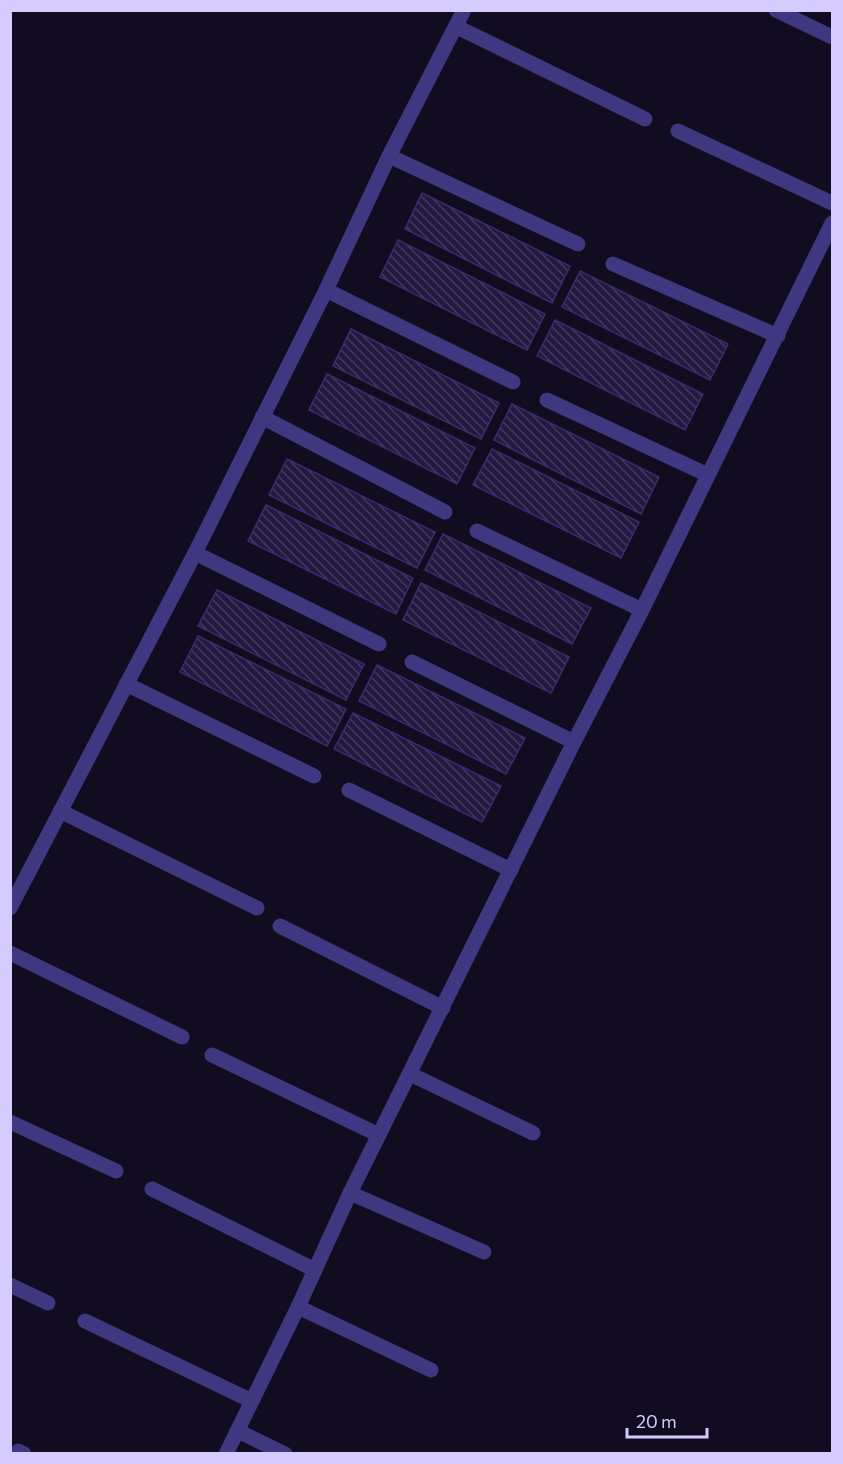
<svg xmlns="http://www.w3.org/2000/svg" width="843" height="1464" viewBox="0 0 843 1464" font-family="Commissioner,sans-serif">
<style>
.building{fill:url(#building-back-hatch);stroke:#3d2a6d;stroke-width:1.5}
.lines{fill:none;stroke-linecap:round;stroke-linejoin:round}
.street{stroke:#3f377f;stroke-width:15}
</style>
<defs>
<pattern id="building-back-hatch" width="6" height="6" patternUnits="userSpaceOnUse" patternTransform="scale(1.5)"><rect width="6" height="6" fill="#241841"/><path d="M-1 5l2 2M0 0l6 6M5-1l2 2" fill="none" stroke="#43385e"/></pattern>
</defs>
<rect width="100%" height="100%" fill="#110c20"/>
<g class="building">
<polygon points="422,193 570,266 552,303 405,229"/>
<polygon points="398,240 545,314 527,350 380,277"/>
<polygon points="580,271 728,344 710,380 562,307"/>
<polygon points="555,320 703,394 685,430 537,356"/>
<polygon points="351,329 499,403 481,439 333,366"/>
<polygon points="327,374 475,448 457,484 309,410"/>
<polygon points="512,404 659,477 641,514 494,440"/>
<polygon points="492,449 639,522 621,558 473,485"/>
<polygon points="287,459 435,532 417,568 269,495"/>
<polygon points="266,505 413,578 396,614 248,541"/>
<polygon points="443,534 591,608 572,644 425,570"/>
<polygon points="421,583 569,657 551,693 403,620"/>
<polygon points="217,590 364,664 346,700 198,626"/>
<polygon points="198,636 346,709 327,746 180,672"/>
<polygon points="377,665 525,738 506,774 359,701"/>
<polygon points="353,713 501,786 482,822 334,749"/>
</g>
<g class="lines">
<g class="street">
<polyline points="776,10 832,37"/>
<polyline points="457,27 645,119"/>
<polyline points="678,131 832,203"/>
<polyline points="389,156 578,244"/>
<polyline points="613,264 778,336"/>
<polyline points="326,290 513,382"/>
<polyline points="547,400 708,475"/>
<polyline points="262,417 445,512"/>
<polyline points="477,531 642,610"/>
<polyline points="195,553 379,644"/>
<polyline points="412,662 574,742"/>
<polyline points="126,684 314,776"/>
<polyline points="349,790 511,870"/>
<polyline points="60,811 257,908"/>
<polyline points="10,908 195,553 326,290 389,156 464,10"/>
<polyline points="280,926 443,1008"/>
<polyline points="10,953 182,1037"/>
<polyline points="212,1055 379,1135"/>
<polyline points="410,1074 533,1133"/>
<polyline points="10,1122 116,1171"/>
<polyline points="152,1189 315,1270"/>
<polyline points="350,1193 484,1252"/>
<polyline points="10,1285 48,1303"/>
<polyline points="298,1307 431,1370"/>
<polyline points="85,1321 252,1401"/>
<polyline points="238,1431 285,1454"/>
<polyline points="18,1451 24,1454"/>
<polyline points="226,1454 298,1307 350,1193 574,742 642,610 832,223"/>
</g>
</g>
<rect width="843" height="1464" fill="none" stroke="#d5cbff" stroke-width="24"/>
<path d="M627 1428v9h80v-9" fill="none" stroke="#d5cbff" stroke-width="3"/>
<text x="636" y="1428" font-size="18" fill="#d5cbff" stroke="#110c20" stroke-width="4.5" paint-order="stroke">20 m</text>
</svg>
